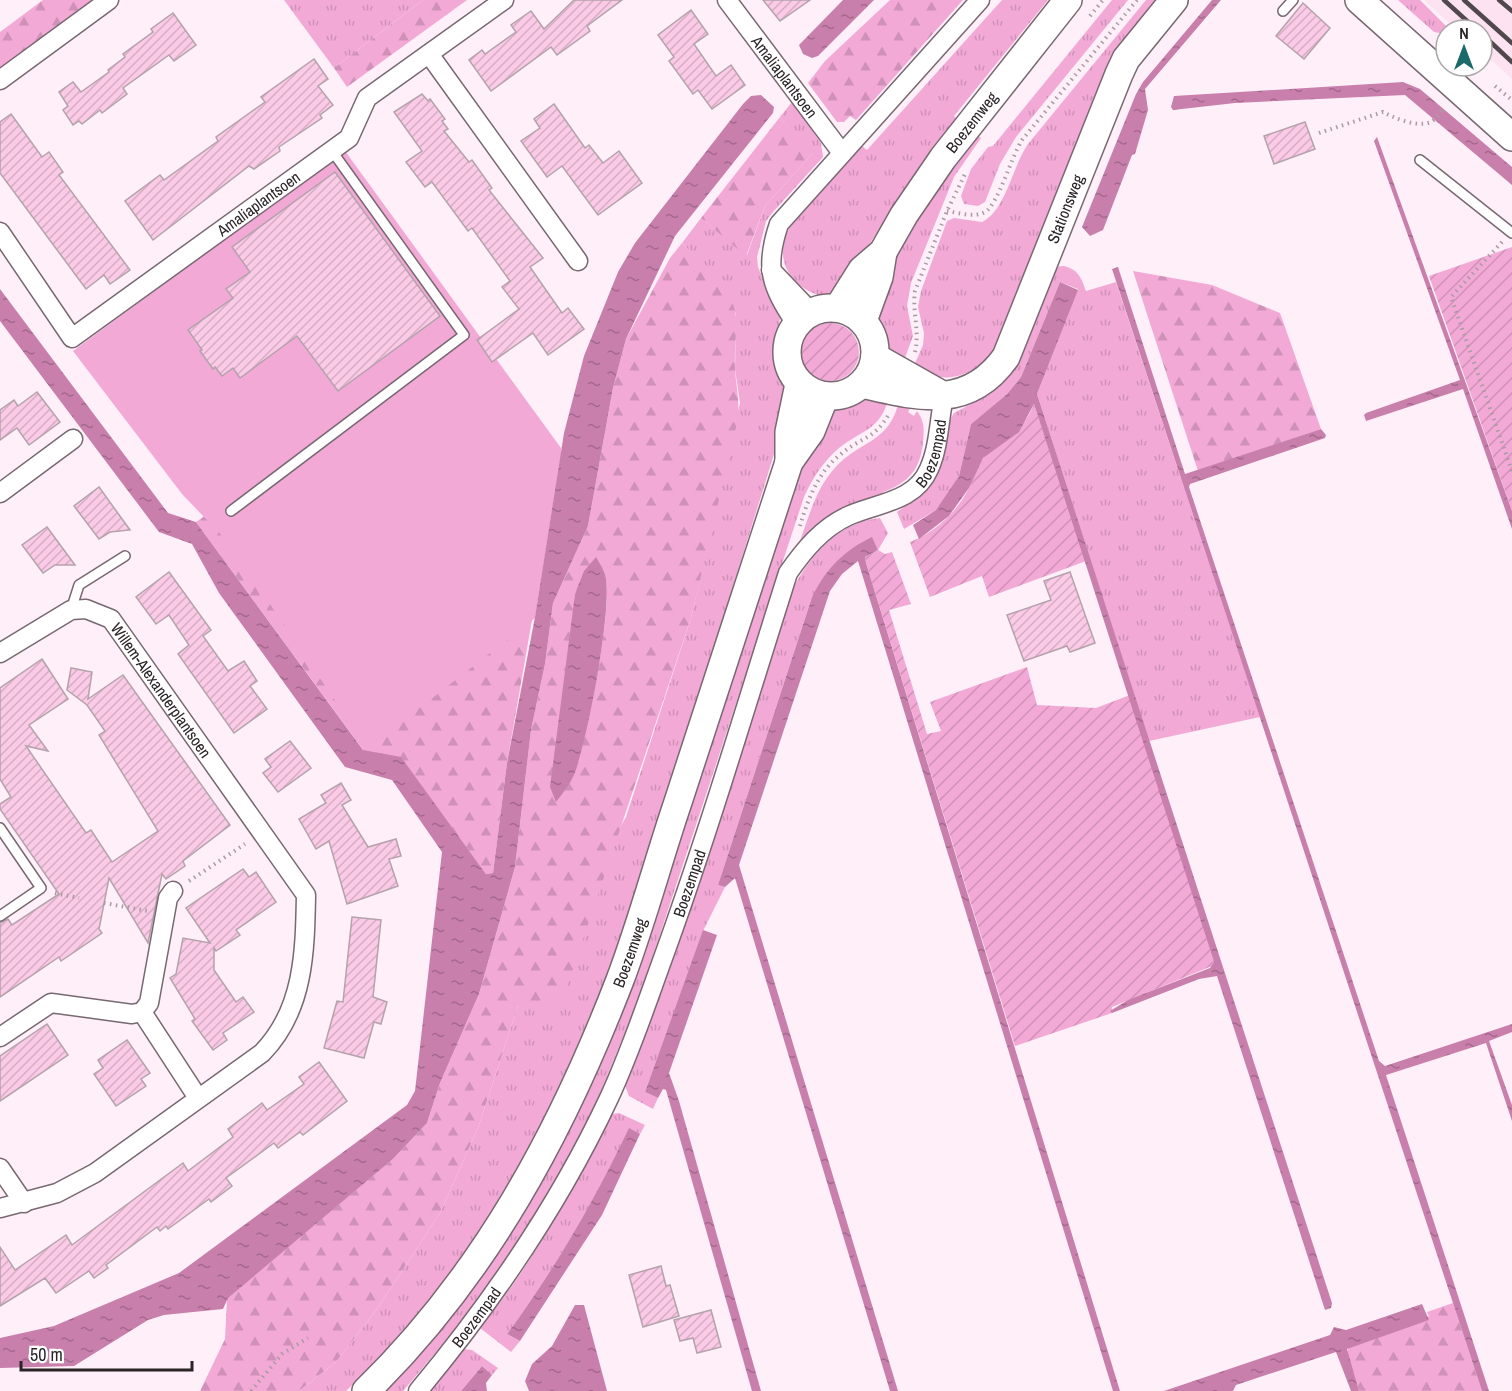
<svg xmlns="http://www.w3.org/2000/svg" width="1512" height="1391" viewBox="0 0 1512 1391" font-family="'Archivo Narrow',sans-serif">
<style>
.built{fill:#fde3f2}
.grass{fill:url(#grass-tufts)}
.forest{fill:url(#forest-firs);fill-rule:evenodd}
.park{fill:#f3a9d6}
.garden{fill:url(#garden-furrows)}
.water{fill:url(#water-ripples)}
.building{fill:url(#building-hatch);stroke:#b4a2ac;stroke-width:1.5}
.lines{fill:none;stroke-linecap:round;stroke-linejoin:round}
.lane-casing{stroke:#786871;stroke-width:12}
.street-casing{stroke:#786871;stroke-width:21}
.secondary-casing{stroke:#786871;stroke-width:30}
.path{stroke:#a89ca3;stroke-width:4;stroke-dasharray:1.5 4.5;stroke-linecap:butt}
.lane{stroke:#fff;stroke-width:9}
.street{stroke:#fff;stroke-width:18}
.secondary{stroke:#fff;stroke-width:27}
.rail{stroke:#50484d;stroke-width:4.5}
.labels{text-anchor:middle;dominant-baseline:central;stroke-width:4.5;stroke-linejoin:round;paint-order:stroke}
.street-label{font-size:16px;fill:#2a2327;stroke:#fff}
</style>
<defs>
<pattern id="grass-tufts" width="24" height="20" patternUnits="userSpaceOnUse" patternTransform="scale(1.5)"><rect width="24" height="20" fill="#f3a9d6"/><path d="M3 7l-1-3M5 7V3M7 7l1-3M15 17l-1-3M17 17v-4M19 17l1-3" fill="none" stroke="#d091b8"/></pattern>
<pattern id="forest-firs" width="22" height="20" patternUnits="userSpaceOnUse" patternTransform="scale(1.5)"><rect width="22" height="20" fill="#f3a9d6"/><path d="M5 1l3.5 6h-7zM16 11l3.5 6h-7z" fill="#d091b8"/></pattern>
<pattern id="garden-furrows" width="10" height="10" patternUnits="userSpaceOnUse" patternTransform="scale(1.5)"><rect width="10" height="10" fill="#f3a9d6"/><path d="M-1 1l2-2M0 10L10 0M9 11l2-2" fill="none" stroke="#d091b8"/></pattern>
<pattern id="water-ripples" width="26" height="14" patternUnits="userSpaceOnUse" patternTransform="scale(1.5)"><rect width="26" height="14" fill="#c97fac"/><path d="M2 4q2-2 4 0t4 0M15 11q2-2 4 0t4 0" fill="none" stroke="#a3688c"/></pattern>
<pattern id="building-hatch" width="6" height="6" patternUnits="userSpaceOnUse" patternTransform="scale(1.5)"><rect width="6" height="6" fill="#facae6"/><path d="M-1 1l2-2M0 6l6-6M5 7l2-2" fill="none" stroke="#d6adc5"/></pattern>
</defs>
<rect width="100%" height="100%" fill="#ffeff8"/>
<polygon class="built" points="1424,0 1512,0 1512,79 1482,52 1482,30 1457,30"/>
<g class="grass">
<polygon points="284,0 423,0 334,68"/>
<path d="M1002,0H1048L954,116L957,119L910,181L845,282L836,291L821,296C788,286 773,257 790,227L862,146L867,150Z"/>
<polygon points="1112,0 1128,0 1016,137 1000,164 985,202 978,206 964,204 961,196 971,169 988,147 993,146"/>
<path d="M1146,0H1159L998,346C974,376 949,387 913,368L923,345L924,333L918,307L921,291L947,221L954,218L982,222C1006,210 1012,167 1028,144Z"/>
<polygon points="1398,0 1420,0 1450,30 1446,30 1446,34 1434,32"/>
<path d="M792,102L821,143L823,157L773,212L766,221L757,257L758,267L780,318L775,354L786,397L784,422C744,551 704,680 662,809C627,917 593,1026 543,1128C495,1226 425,1317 346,1391H299L336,1362L377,1309L440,1213L478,1128L518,1006L626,817L691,618L740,403L735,369L736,314L728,296L711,273L682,243L701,218L747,255L765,206L813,153L780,117Z"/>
<path d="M976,134L981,138L954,177L911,283L907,306L913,336L903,363C887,351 876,329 877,308C878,294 886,282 891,269C915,219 944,179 976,134Z"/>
<path d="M1063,266C1078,269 1081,277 1086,291L1116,282L1260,717L1149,741L1037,394L1078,289L1060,282L1021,377L1007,394L971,424L959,476L946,498L936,510L904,529L897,512L922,494L936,476L949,421L954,413L990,394L1005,379L1054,267Z"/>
<path d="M867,397H889C880,431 863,429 839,448C823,462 813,477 804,497L640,995L593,1111L549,1196L481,1299L403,1391H384C420,1347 461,1304 494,1257C540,1191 575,1119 607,1045L796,476L832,410Z"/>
<path d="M899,400L912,404L908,412L914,416L917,411C925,422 924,430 923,443C920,470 908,483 883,492L882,495C849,504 826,517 800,541C809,516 816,489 834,469C859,440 890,444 899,400Z"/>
<path d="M880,518L888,533L878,550L872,538C840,553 830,568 812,597L718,885L725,887L703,931L645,1092L658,1098L653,1109L629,1096L624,1083L788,599C805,561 836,522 880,518Z"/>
<path d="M619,1113L645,1125L640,1134L629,1129C594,1201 555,1269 507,1334L520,1341L511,1352L480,1328C533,1263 574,1189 612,1114Z"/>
<polygon points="464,1349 472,1350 498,1368 492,1375 482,1366 461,1391 427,1391"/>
</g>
<g class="forest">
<polygon points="43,0 98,0 0,71 0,32"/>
<polygon points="423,0 467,0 347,87 334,68"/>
<polygon points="890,0 963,0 856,120 850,116 844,122 837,122 808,83 825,61"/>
<polygon points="780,117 814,152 765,206 746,256 701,218"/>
<path d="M682,243C699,260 735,292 736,317C737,334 734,351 735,369C736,386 740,402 738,419L691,618L562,1002L518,1006L478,1128L440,1213L377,1309L336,1362L299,1391H200L225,1339L227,1298L393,1159L427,1123L440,1083L479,994L515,867L531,730L545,664L553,603L588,526L613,388L626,339L670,258ZM596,558C599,563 603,568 605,574C615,608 583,758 565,790L575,594Z"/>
<polygon points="1133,271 1212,285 1280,313 1321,429 1198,471"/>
<polygon points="553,448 561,454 507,763 493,873 486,874 401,758 364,751 196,522 213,510"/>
<polygon points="1453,1303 1482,1391 1359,1391 1347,1353 1349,1346 1429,1316 1427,1312"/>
</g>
<polygon class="park" points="345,151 561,448 561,454 535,618 376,742 355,730 228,542 182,494 73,351"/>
<g class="garden">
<polygon points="1512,247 1512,511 1429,276"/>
<circle cx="830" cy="352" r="29"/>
<path d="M1034,404L1086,561L989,597L982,576L930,597L910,542C936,532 958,511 970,486C974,477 977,464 984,457C1006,436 1022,434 1034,404Z"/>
<polygon points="878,550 885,554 892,552 911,604 889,610 927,734 941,731 930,702 1027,667 1037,705 1096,708 1130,695 1214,962 1212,966 1112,1007 1112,1013 1015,1046 866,563 865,557"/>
</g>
<g class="water">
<polygon points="843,0 874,0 818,56 812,58 803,54 799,45"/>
<polygon points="1212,0 1221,0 1145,89 1148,110 1135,154 1132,155 1103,230 1090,236 1082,227 1136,94 1143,82"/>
<polygon points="1403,82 1420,89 1512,167 1512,185 1405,95 1235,103 1173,110 1171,107 1174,96"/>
<polygon points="761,95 774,107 773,113 675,236 626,339 613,388 588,526 553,603 545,664 531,730 515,867 479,994 440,1083 427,1123 393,1159 228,1298 223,1309 164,1315 148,1320 74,1366 0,1368 0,1338 54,1326 179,1273 407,1105 415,1091 442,852 392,780 345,767 219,593 192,544 159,532 0,321 0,289 168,513 196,522 363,750 401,757 486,874 493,873 507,763 535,617 564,433 584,356 618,272 635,243 743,104 751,96"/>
<polygon points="1377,137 1512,511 1512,529 1463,389 1366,421 1364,415 1366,413 1460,380 1374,141"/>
<polygon points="1118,267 1185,474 1321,429 1326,435 1325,438 1190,484 1189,487 1379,1061 1385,1066 1512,1024 1512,1032 1489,1041 1512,1105 1512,1121 1486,1043 1386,1075 1489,1391 1482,1391 1112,269"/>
<polygon points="1060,282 1078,290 1037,394 1332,1303 1331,1308 1325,1310 1217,976 1199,979 1112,1013 1110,1011 1128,1000 1210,968 1214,962 1034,404 1019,432 983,458 969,488 949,516 919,539 913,525 936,510 959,476 971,424 1007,394 1021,377"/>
<path d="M872,537L878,550L865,557L866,563L1120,1391H1113L858,561L842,574L830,591L739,865L898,1391H890L735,878L725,887L718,885L812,597C826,569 843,551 872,537Z"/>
<path d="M596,557C599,562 603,568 605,574C614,603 587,744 574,775C570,784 563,793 556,802L550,787L575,594L584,571Z"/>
<polygon points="703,930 717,935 669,1073 679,1101 761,1391 752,1391 666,1090 663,1089 658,1098 645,1092"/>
<path d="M629,1128L640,1134L602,1215L520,1341L507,1334C555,1269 594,1201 629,1128Z"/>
<polygon points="1422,1304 1429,1320 1347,1349 1359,1391 1351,1391 1336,1352 1236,1385 1233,1391 1164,1391 1330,1335 1334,1327 1346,1330"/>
<polygon points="575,1305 584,1305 607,1391 529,1391 525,1381 532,1364 552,1346"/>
<polygon points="482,1366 492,1375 486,1383 487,1391 461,1391"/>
</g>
<g class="building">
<polygon points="574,0 622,0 587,26 590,31 557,55 551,47 491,91 469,60 482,50 485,54 516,32 511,25 531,11 544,29"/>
<polygon points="763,0 810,0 780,21"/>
<polygon points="1303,3 1330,28 1304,59 1276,36"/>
<polygon points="691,10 708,34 694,44 716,76 731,65 745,85 712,109 698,90 693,94 669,61 674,57 658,35"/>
<polygon points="173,13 196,45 174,61 169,55 123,88 127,94 102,113 100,110 82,124 79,121 73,125 63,110 68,106 59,92 73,82 81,92 109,72 108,70 125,57 123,54 153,32 151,29"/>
<polygon points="314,59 328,79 318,86 333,105 320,115 322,118 279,147 280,151 254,169 249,166 153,240 125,201 160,175 164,180 218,141 216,137 265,102 261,97"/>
<polygon points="422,94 428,101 430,99 445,119 442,121 448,129 444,131 469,162 472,160 492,188 489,190 543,258 530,267 539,280 562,313 568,308 584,329 548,355 533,333 492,362 477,340 519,309 502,287 510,281 472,228 468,231 432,182 425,187 406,162 422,151 394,112"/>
<polygon points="554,104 585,148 589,145 603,163 619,151 642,183 598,215 562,166 547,177 521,141 540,128 534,119"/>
<polygon points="11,114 42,157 49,152 63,172 59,175 130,270 110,284 104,275 86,289 0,173 0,122"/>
<polygon points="1305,122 1315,149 1274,164 1264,136"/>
<polygon points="335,172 440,316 338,391 297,336 240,378 233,368 222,376 215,367 213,369 200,351 202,350 188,330 233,298 226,289 250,272 232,247"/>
<polygon points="37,392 60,422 29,445 17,428 0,440 0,410 14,400 18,406"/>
<polygon points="99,487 130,530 110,532 99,539 74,506"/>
<polygon points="47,527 75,565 55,565 43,573 22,545"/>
<polygon points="169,572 211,630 203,636 228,671 244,661 257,681 250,686 267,709 234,733 178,654 189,645 169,615 156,624 136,597"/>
<polygon points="1070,572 1095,643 1070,652 1067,646 1024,661 1007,615 1051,600 1044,581"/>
<polygon points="42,659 68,699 29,725 48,751 26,746 86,833 91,830 112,862 158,831 99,735 105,731 87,705 67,690 71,668 92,672 88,699 123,675 230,825 183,861 185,866 166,879 162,874 148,943 109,878 99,929 102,933 61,961 59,957 0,997 0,923 8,919 12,925 59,894 0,809 0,804 11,797 0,779 0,688"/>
<polygon points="290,741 311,768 278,792 263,773 271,767 265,759"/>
<polygon points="341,783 351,800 342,805 368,847 396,839 401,856 389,859 398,886 347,904 329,841 316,849 299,819 326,803 321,795"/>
<polygon points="243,869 249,877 256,872 276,902 236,930 240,935 216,951 214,948 214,970 236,1002 243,997 254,1012 223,1033 227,1040 213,1050 192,1021 195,1019 170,978 176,974 183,938 210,943 186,908"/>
<polygon points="352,917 381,920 373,997 387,1002 381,1024 374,1022 364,1058 324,1048 337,1001 343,1002"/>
<polygon points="47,1024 68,1055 0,1101 0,1056"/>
<polygon points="127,1040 150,1073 141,1079 146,1086 116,1106 94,1074 103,1068 98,1060"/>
<polygon points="319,1062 347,1101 303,1135 300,1132 278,1148 274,1143 226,1178 232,1186 211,1202 209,1199 168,1229 166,1226 160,1231 157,1227 106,1265 108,1268 94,1278 89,1271 56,1293 45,1278 0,1306 0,1247 15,1270 66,1235 72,1245 183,1163 188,1171 233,1137 228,1129 262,1103 267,1110 304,1084 299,1077"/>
<polygon points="661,1266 666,1286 670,1285 679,1316 643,1327 629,1275"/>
<polygon points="711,1310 721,1347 697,1353 693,1338 680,1341 674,1320"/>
</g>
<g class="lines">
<g class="lane-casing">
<g id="lane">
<polyline points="1283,11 1293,0"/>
<polyline points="1420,160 1512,233"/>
<polyline points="231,511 464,335 332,151"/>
<polyline points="71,610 79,585 125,556"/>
<polyline points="0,828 41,888 0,916"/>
</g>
</g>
<g class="street-casing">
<g id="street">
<path id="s1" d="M727,0L842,153"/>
<polyline points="429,54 578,261"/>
<polyline points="0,80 109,0"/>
<path id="s2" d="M0,232L72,338L349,138L367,98L504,0"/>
<polyline points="771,270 811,312"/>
<path d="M796,324C771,286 764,268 779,224L980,0"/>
<polyline points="0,493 73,439"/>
<path id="s3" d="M0,653L71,610L86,609L111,619L306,895C305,952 304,1010 262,1053L95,1173L57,1193L0,1208"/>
<polyline points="173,891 168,898 149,1003 142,1012 198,1098"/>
<polyline points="0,1037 51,1003 132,1014 142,1012"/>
<polyline points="0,1168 24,1203"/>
<path id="s4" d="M418,1391C493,1301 559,1205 609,1098C630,1053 646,1005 663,958C709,831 747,702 788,573C804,550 822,528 848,516C877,503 915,502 929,469C939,447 939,420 944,396"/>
</g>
</g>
<g class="secondary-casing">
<g id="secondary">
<polyline points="1359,0 1512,137"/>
<circle cx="831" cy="352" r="44"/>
<path id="s5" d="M838,308L862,270L883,252L904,215L943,158L1068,0"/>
<polyline points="863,321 879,277 883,252"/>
<polyline points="875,357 937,392"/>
<path id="s6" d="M862,384C918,397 968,411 1006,357L1119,74L1126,59L1174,0"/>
<polyline points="789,462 789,432 799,384"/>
<path id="s7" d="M366,1391C485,1275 561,1133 620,980C642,922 658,861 678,802C715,689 752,575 789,462L811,431L825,396"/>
</g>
</g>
<g class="path">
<polyline points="1090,16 1103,0"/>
<polyline points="1495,86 1512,100"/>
<path d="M1319,133L1383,112C1394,118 1418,128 1431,122C1436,119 1440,112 1444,108"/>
<path d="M947,211C959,213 974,218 985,212C998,205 1012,155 1022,140L1137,0"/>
<polyline points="1502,242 1451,297 1512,471"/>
<path d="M915,352C920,332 912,312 915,291L947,211L966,172"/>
<path d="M800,526C808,499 818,472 841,454C861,437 874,440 889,414"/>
<polyline points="189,881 245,844"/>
<polyline points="55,893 79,898"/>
<polyline points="104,903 148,911"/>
<polyline points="251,1391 282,1354 308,1338"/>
</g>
<use href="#lane" class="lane"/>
<use href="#street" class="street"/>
<use href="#secondary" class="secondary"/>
<g class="rail">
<polyline points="1444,0 1477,30"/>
<polyline points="1464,0 1512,43"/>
<polyline points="1499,0 1512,11"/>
<polyline points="1482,34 1512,62"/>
</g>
</g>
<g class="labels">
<g class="street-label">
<text stroke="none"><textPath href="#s1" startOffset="96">Amaliaplantsoen</textPath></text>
<text stroke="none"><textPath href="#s5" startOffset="230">Boezemweg</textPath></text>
<text stroke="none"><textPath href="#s2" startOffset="358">Amaliaplantsoen</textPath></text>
<text stroke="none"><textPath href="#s6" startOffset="318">Stationsweg</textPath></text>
<text stroke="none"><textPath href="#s4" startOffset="1102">Boezempad</textPath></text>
<text stroke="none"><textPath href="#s3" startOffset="212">Willem-Alexanderplantsoen</textPath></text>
<text stroke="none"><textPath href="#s4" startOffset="580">Boezempad</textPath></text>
<text stroke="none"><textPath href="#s7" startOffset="516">Boezemweg</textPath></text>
<text stroke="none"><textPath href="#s4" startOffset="94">Boezempad</textPath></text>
</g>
</g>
<g transform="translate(1464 48)"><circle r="28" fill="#ffffff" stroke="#aaa7a9" stroke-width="1.5"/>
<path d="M0-4.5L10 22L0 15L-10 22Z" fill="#1b6968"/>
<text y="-9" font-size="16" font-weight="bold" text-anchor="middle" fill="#2a2327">N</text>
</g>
<path d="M21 1361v9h171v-9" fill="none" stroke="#2a2327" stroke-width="3"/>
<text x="30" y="1361" font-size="18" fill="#2a2327" stroke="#ffffff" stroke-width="4.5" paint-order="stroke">50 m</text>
</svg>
